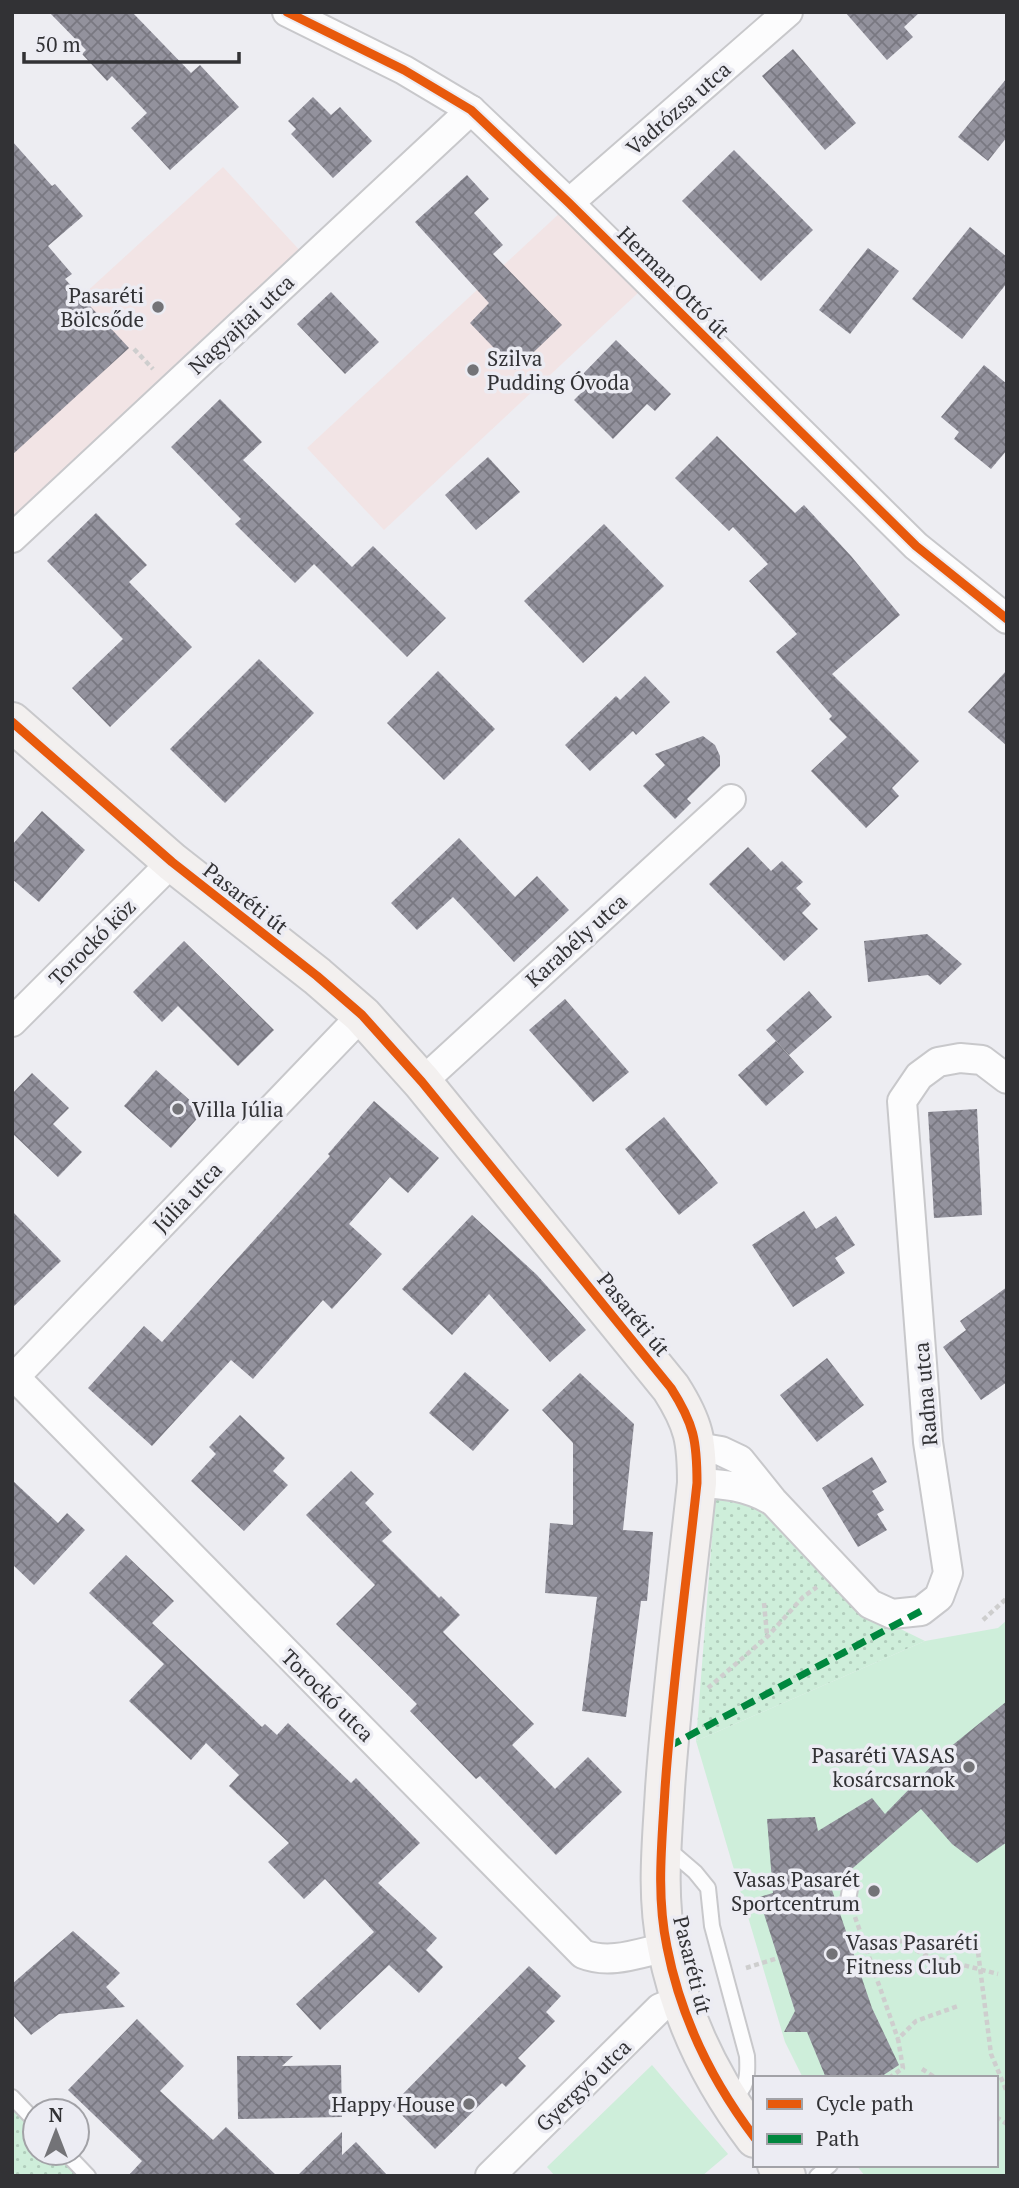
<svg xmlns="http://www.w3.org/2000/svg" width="1019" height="2188" viewBox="0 0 1019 2188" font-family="'PT Serif',serif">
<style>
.education{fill:#f2e4e5}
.park{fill:url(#park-dots)}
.pitch{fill:#ceeeda}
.building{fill:url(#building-cross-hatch)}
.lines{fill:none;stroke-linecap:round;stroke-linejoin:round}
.lane-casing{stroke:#c8c8cb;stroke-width:18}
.street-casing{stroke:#c8c8cb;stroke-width:32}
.secondary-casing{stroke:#c8c8cb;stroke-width:42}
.path{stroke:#cecece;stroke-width:4.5;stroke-dasharray:5 3.5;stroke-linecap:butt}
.lane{stroke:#fcfcfd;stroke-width:14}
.street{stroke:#fcfcfd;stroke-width:28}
.secondary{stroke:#f3f0ef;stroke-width:38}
.quiet{stroke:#00873e;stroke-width:7;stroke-dasharray:14 7;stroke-linecap:butt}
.cycleway-casing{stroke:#ececf3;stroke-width:13}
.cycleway{stroke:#e8590c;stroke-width:9}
.poi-dot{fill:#737377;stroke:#ececf3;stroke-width:2.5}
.labels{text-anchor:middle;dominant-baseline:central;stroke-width:7;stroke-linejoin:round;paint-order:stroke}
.street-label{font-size:21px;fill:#323235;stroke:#ececf3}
.poi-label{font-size:21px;fill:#323235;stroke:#ececf3;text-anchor:end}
</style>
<defs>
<pattern id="park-dots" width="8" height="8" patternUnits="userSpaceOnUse" patternTransform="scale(1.75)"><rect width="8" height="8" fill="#ceeeda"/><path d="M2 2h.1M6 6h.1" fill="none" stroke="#b1cdbc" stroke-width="1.8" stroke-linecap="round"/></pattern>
<pattern id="building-cross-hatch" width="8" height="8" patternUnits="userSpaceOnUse" patternTransform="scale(1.75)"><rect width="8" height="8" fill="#93929d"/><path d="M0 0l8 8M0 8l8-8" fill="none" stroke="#797881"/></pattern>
</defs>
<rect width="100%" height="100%" fill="#ededf2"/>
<g class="education">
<polygon points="223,167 304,255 12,522 12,360"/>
<polygon points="562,211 639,292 384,530 307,448"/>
</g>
<g class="park">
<polygon points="715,1499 757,1507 862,1610 925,1641 696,1741"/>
<polygon points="12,2091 35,2113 35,2153 76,2153 99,2176 12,2176"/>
</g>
<g class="pitch">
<polygon points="1007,1620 1007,2176 865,2176 856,2165 996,2165 996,2078 803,2078 785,2042 696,1741 925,1641 998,1628"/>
<polygon points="652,2065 728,2154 702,2176 555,2176 547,2167"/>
</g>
<g class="building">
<polygon points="49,12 132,12 191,73 200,65 239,107 170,170 131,128 147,113 112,76 107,81 82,54 86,50"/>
<polygon points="845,12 920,12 904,27 913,37 887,60"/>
<polygon points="793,49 856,123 825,150 762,76"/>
<polygon points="1007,78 1007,137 988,161 958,137"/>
<polygon points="313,97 331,115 340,107 372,141 333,178 291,134 296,129 288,121"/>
<polygon points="12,141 52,186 55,184 83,216 48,246 72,274 65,279 129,348 12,455"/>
<polygon points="734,150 813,230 761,281 682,201"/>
<polygon points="467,175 489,199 474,213 503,245 493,254 562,325 515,370 470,323 489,303 415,222"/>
<polygon points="970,227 1007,257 1007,283 962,339 912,299"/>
<polygon points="868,248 899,271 850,334 819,310"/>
<polygon points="331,292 379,342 345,374 297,324"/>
<polygon points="616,340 671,394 655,411 647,404 613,439 574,400 588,386 579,378"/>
<polygon points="984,365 1007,384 1007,450 991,469 954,439 959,432 941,417"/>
<polygon points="220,399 262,442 243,460 352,567 373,546 446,618 407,657 314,564 295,583 235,524 241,519 171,447"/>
<polygon points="717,436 795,513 804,505 851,556 900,615 832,674 919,761 892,788 899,796 866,828 811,771 847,737 829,719 832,716 776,652 797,634 749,581 768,564 733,527 729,531 675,478"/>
<polygon points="488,457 520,492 476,530 445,495"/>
<polygon points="96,513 147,565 129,582 192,647 110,727 72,688 123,639 47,561"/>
<polygon points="604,524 664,586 583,663 524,601"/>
<polygon points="259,659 314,713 225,803 170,749"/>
<polygon points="1007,670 1007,746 968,712"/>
<polygon points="438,671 495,729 444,780 387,723"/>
<polygon points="645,676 670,702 636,735 633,731 590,771 565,745 616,696 620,700"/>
<polygon points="703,736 715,745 720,756 720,766 687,799 691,803 675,819 643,786 665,765 655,754"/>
<polygon points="42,811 85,850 39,902 12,879 12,845"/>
<polygon points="459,838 515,897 537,876 569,910 514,962 453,897 417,930 391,903"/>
<polygon points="748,847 771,871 782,861 803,882 796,888 811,904 802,913 818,929 784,961 709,884"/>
<polygon points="927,934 962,964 940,985 928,975 868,982 864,941"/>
<polygon points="184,941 274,1030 238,1066 178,1006 162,1022 133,992"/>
<polygon points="809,991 832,1017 789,1055 766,1030"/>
<polygon points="565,999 629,1072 593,1102 529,1030"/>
<polygon points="776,1041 804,1072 766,1106 738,1075"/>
<polygon points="156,1070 203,1112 171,1148 124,1106"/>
<polygon points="32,1073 69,1108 53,1124 82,1152 58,1177 12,1133 12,1094"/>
<polygon points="374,1101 439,1158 408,1193 390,1177 349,1224 382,1254 332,1309 323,1300 253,1379 231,1360 152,1446 88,1388 144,1326 162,1342 330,1156 328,1154"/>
<polygon points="977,1109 982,1215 934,1218 928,1112"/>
<polygon points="664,1117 718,1183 679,1215 625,1149"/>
<polygon points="12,1211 61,1261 12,1308"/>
<polygon points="804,1211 816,1229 836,1216 855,1245 835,1258 845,1273 793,1307 752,1245"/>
<polygon points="472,1215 537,1275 586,1330 550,1362 489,1294 452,1335 402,1289"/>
<polygon points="1007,1287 1007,1382 981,1400 943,1347 966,1330 960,1321"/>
<polygon points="827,1358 864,1405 817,1442 780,1395"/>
<polygon points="465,1372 509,1410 473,1451 429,1413"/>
<polygon points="580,1373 634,1424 623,1530 653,1532 647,1601 641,1601 626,1717 582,1711 597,1597 545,1593 550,1523 573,1525 573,1443 542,1410"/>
<polygon points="240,1415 285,1458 273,1471 288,1485 244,1531 191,1481 216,1454 209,1447"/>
<polygon points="872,1457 887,1482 872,1491 884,1510 877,1514 887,1530 858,1547 822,1488"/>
<polygon points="351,1471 374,1494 365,1503 392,1532 382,1541 439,1598 441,1596 460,1615 443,1632 534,1724 512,1745 555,1789 588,1757 622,1792 556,1855 480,1776 476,1779 410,1711 417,1704 336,1624 375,1585 306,1515"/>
<polygon points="12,1480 58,1523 67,1513 85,1530 34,1585 12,1564"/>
<polygon points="126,1555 174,1601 152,1623 262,1727 265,1724 277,1735 288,1723 351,1783 356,1778 420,1843 378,1883 437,1938 426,1950 443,1967 419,1993 389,1965 320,2030 296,2004 374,1932 325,1879 304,1899 268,1862 289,1843 229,1786 239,1775 206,1743 191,1760 129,1701 164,1664 89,1593"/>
<polygon points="1007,1701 1007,1842 977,1863 952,1844 921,1809 831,1887 872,2008 899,2065 879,2078 826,2078 807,2032 784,2032 795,2011 764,1914 736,1904 773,1893 767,1819 815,1817 818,1831 872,1798 885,1814 949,1748"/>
<polygon points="73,1931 120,1973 106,1987 125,2007 59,2014 31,2035 12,2014 12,1984"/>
<polygon points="529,1966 561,1996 546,2012 555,2021 518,2058 526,2066 506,2087 502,2083 435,2149 392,2105"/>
<polygon points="137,2019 184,2066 160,2091 213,2140 226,2127 277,2176 128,2176 142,2161 68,2090"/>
<polygon points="237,2056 293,2056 282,2066 341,2065 342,2117 238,2119"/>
<polygon points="342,2132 342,2155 356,2142 388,2176 297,2176"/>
</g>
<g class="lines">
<g class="lane-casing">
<g id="lane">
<path d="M667,1848L695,1872L708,1888L712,1926L747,2056C748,2076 748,2087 732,2100"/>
<polyline points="848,1900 850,1889"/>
<polyline points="12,2097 35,2121"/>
<polyline points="66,2153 88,2176"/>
<polyline points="817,2176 830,2165"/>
</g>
</g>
<g class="street-casing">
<g id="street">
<polyline points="287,12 404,70 471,110 569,203 916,546 1007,619"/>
<polyline points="569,203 788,12"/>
<polyline points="12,538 471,110"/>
<polyline points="12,1022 172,862"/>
<polyline points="422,1082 731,799"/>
<path d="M12,1374L583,1954C610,1965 639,1953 667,1947"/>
<polyline points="12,1380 362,1015"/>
<polyline points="697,1447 721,1451 740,1460 773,1501 870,1604 892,1614 921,1611 939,1597 948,1573 928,1442 902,1101 919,1076 938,1062 960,1058 982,1060 1007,1079"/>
<path d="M697,1483C724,1484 746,1486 771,1500"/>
<polyline points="490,2176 660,2008 680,2000"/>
</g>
</g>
<g class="secondary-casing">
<g id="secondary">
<path d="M12,722L172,862L317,976L362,1015L422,1082L671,1388C694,1424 697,1441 697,1483C686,1585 672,1687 665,1789C662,1842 656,1895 667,1947C681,2019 711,2080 755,2138"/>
<polyline points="777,2165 786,2176"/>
</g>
</g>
<g class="path">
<polyline points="134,349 153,369"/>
<polyline points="764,1603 767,1635"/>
<polyline points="983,1620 1007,1598"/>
<polyline points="708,1688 768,1636 803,1597 817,1587"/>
<polyline points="855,1917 898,2039"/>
<polyline points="977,1944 991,2054 1007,2092"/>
<polyline points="916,1950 924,1955 998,1974"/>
<polyline points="867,1951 902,1941"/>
<polyline points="746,1968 778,1958"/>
<polyline points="922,2069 936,2078"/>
<polyline points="889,2078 903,2068 898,2039 916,2021 958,2006"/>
<polyline points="996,2117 1007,2124"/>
</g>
<use href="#lane" class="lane"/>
<use href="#street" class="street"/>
<use href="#secondary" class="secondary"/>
<polyline class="quiet" points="668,1747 921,1611"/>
<g class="cycleway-casing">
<g id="cycleway">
<polyline points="287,12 404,70 471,110 569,203 916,546 1007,619"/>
<path d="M12,722L172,862L317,976L362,1015L422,1082L671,1388C694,1424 697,1441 697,1483C686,1585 672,1687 665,1789C662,1842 656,1895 667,1947C681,2019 711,2080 755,2138"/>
</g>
</g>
<use href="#cycleway" class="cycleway"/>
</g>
<g class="poi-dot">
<circle cx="158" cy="307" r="7"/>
<circle cx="473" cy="370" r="7"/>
<circle cx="178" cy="1109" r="7"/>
<circle cx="969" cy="1767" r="7"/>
<circle cx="874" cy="1891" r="7"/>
<circle cx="832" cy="1954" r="7"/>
<circle cx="469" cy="2104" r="7"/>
</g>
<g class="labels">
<g class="street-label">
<text transform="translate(678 108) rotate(-41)">Vadrózsa utca</text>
<text transform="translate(674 282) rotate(45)">Herman Ottó út</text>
<text transform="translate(241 324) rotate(-43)">Nagyajtai utca</text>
<text transform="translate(246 898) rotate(38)">Pasaréti út</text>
<text transform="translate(576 940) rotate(-42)">Karabély utca</text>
<text transform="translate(92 942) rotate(-45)">Torockó köz</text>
<text transform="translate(187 1197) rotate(-46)">Júlia utca</text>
<text transform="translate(634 1314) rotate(51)">Pasaréti út</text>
<text transform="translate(925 1394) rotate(-95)">Radna utca</text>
<text transform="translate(328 1695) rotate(45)">Torockó utca</text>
<text transform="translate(693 1965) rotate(76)">Pasaréti út</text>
<text transform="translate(583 2085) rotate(-44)">Gyergyó utca</text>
</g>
<g class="poi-label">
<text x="144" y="295">Pasaréti<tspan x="144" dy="24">Bölcsőde</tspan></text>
<text x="487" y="358" text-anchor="start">Szilva<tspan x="487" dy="24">Pudding Óvoda</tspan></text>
<text x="192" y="1109" text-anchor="start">Villa Júlia</text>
<text x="955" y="1755">Pasaréti VASAS<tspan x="955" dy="24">kosárcsarnok</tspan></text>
<text x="860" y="1879">Vasas Pasarét<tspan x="860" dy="24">Sportcentrum</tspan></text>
<text x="846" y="1942" text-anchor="start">Vasas Pasaréti<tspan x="846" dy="24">Fitness Club</tspan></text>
<text x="455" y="2104">Happy House</text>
</g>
</g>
<rect width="1019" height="2188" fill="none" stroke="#323235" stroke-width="28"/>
<rect x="753" y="2076" width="245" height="91" fill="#ececf3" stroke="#a2a2a7" stroke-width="2"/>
<rect x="767" y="2099" width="35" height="10" fill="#e8590c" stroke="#a2a2a7" stroke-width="2"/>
<text x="816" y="2111" font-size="21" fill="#323235">Cycle path</text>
<rect x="767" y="2134" width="35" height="10" fill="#00873e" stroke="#a2a2a7" stroke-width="2"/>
<text x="816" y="2146" font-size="21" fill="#323235">Path</text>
<g transform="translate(56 2132)"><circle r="33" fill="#ececf3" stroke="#a2a2a7" stroke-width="2"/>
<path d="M0-5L12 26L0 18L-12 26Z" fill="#737377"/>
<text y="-10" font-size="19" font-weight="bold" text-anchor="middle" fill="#323235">N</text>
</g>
<path d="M24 52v10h215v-10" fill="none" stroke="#323235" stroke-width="3.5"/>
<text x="35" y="52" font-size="21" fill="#323235" stroke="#ececf3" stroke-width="5" paint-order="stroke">50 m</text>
</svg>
